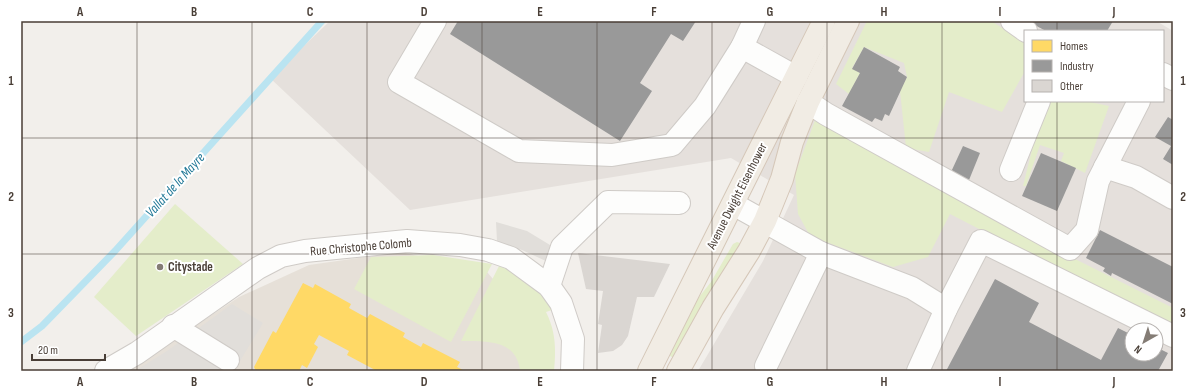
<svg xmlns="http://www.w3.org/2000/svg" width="1194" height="392" viewBox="0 0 1194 392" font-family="'Sofia Sans Condensed',sans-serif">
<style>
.residential{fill:#e6e0d8}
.industrial{fill:#e5e0dc;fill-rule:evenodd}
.green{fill:#e4edca}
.parking{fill:#e1deda}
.homes{fill:#ffd966}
.industry{fill:#999}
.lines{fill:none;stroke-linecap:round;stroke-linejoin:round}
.stream{stroke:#bae4f1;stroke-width:7}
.building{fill:#dad6d2}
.minor-casing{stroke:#cfcbc7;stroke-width:24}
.major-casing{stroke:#d5c7b8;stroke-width:24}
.minor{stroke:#fdfdfc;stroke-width:22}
.major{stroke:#f1ece4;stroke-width:22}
.grid{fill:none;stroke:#493e36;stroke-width:1;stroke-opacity:0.55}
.poi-dot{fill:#847c75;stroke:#fff;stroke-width:1.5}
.labels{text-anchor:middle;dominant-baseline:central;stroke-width:4;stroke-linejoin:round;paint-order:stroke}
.street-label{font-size:13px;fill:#493e36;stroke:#fff}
.poi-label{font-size:13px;font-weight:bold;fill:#493e36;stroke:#fff;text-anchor:start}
.water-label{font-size:14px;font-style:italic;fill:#247a98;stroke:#fff}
.neatline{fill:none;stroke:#493e36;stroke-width:1.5}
.grid-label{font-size:13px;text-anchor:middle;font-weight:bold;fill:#493e36}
</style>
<rect width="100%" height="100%" fill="#f2efeb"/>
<polygon class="residential" points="401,252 487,272 542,336 525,371 127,371 239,297 309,265"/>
<path class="industrial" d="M330,21H1158V22L1173,31V371H698L763,261L794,195L731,158L410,210L270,78ZM1025,31H1163V101H1025ZM1132,330H1156V354H1132Z"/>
<g class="green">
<polygon points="867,21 991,21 1025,42 1025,71 1002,112 949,92 929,152 906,148 900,91 907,77 904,63 864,47 852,68 860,73 849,94 836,84"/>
<polygon points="1050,101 1085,101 1109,106 1085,173 1061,161 1064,153 1040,145 1026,186 1023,186 1044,102"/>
<polygon points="817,115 911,172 1077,260 1173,308 1173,329 950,214 928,257 893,267 810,236 798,214 795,174"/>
<polygon points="175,204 243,264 136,336 94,297"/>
<polygon points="737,242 740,243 741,248 676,359 666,354 695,302 711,282 733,244"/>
<polygon points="433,255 492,264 451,342 354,289 371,257"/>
<path d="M499,266C520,273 542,289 552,310L546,312C556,332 556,349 554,371H520C517,339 485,341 461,341Z"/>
</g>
<g class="parking">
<polygon points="496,222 527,231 550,245 548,262 522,250 497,241"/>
<polygon points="232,304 263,323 234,371 135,371 167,351"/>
</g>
<polygon class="homes" points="303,283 313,288 315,284 351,304 349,308 367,318 370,314 405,333 403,337 421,347 423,343 460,362 457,367 465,371 377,371 347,355 349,351 319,335 314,344 318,347 307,368 302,365 299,371 256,371 254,367 273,331 276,333"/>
<g class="industry">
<polygon points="458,21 696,21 683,41 671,34 640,83 652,91 620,141 450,34"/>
<polygon points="1027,21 1113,21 1107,31 1046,31"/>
<polygon points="864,47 900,67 898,71 907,77 889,116 885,114 882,121 875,118 872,122 842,106 860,73 852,69"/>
<polygon points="1168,117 1173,120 1173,165 1163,159 1171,146 1155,137"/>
<polygon points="963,146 980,153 969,180 951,172"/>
<polygon points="1041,153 1076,168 1057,211 1022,196"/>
<polygon points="1100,230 1173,267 1173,304 1112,273 1111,276 1103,271 1105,268 1086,258"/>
<polygon points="995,279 1039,303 1029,322 1101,360 1118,328 1132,335 1132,354 1156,354 1156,347 1168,353 1158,371 946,371"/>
</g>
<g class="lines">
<polyline class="stream" points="21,342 42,326 115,251 322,21"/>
</g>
<polygon class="building" points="578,253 670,264 654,297 637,297 628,336 622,345 613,351 598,353 602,325 598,324 603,291 586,289"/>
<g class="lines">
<g class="minor-casing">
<g id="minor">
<polyline points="435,21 399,82 519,151 612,155 672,145 705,106 742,47"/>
<polyline points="754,21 742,47 796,77"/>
<polyline points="1012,21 1026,31"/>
<polyline points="1163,74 1173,79"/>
<polyline points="808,102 826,114 1070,249 1087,230 1098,181 1139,101"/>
<polyline points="1105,167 1136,177 1173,198"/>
<polyline points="1011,170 1039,101"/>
<polyline points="733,204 821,253 912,288 946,309"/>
<polyline points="549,286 562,247 608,202 679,203"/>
<polyline points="173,326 228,360"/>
<polyline points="766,366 821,253"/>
<polyline points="106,371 137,353 258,268 281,256 305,251 407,241 460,245 488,250 511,258 549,286 561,303 573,339 572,371"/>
<polyline points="918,371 946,309 981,241 1173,336"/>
</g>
</g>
<g class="major-casing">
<g id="major">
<polyline points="649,371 824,21"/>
<polyline points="678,371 713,308 749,251 765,221 782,179 792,142 808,102 848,21"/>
</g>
</g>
<use href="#minor" class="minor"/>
<use href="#major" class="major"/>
</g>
<path class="grid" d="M137,21V371M252,21V371M367,21V371M482,21V371M597,21V371M712,21V371M827,21V371M942,21V371M1057,21V31M1057,101V371M21,138H1173M21,254H1173"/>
<circle class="poi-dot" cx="160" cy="267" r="4"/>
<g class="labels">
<g class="street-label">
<text transform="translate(737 196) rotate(-63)">Avenue Dwight Eisenhower</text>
<text transform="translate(361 247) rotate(-5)">Rue Christophe Colomb</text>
</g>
<g class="poi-label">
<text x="168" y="267">Citystade</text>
</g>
<g class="water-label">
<text transform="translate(175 185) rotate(-48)">Vallat de la Mayre</text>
</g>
</g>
<rect width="1194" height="392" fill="none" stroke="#ffffff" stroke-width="44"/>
<rect x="1024" y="30" width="140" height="72" fill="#ffffff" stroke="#b6b2af"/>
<rect x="1032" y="40" width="20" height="12" fill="#ffd966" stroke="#b6b2af"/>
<text x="1060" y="50" font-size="12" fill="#493e36">Homes</text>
<rect x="1032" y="60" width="20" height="12" fill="#999999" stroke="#b6b2af"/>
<text x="1060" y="70" font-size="12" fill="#493e36">Industry</text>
<rect x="1032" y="80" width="20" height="12" fill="#dad6d2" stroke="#b6b2af"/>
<text x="1060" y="90" font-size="12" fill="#493e36">Other</text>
<g transform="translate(1144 342) rotate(219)"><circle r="19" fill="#ffffff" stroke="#b6b2af"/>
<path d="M0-3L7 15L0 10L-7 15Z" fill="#847c75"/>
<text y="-6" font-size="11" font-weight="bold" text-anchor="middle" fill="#493e36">N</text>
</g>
<path d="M32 354v6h73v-6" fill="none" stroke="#493e36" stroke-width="2"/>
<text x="38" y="354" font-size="12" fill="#493e36" stroke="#ffffff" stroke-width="3" paint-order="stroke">20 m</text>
<rect x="22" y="22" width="1150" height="348" class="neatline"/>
<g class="grid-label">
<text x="80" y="16">A</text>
<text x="194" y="16">B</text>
<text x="310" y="16">C</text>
<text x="424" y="16">D</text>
<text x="540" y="16">E</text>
<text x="654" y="16">F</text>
<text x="770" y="16">G</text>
<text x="884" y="16">H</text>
<text x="1000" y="16">I</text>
<text x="1114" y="16">J</text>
<text x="11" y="85">1</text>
<text x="1183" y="85">1</text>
<text x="11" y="201">2</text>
<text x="1183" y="201">2</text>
<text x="11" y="317">3</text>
<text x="1183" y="317">3</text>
<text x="80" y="386">A</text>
<text x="194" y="386">B</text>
<text x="310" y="386">C</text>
<text x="424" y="386">D</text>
<text x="540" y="386">E</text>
<text x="654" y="386">F</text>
<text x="770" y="386">G</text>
<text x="884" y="386">H</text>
<text x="1000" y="386">I</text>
<text x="1114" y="386">J</text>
</g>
</svg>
